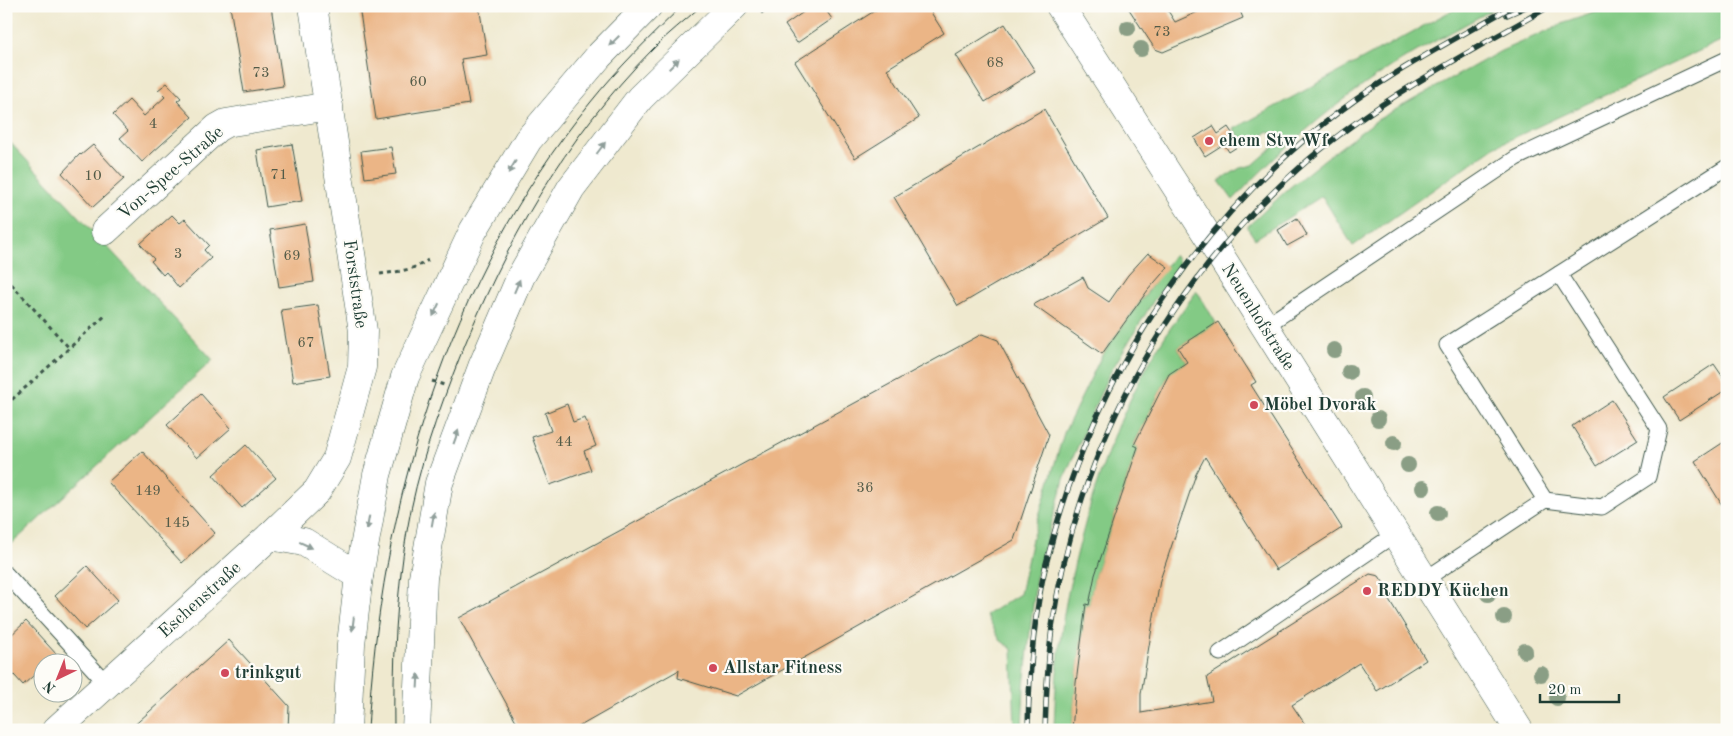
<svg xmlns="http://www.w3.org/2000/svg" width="1733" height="736" viewBox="0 0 1733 736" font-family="'Old Standard TT',serif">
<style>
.green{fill:#83ca85;stroke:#51845c}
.building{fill:#ebb586}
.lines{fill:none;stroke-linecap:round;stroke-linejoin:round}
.service-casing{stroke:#3e574b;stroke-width:17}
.minor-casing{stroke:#3e574b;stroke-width:29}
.tertiary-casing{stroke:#3e574b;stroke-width:29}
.path{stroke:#3e574b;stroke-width:3;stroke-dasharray:4 4;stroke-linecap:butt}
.service{stroke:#fff;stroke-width:15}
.minor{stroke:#fff;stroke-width:28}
.tertiary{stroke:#fff;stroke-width:28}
.tram{stroke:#1f3d34;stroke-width:1}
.rail-casing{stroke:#1f3d34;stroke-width:5.5}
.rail{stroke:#fdfcf7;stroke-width:4;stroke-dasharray:11;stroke-linecap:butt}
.tree{fill:#8a9e85}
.oneway{fill:#8f9e9a}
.poi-dot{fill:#d1495b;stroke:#fdfcf7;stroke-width:2}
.labels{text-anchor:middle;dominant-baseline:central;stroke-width:4.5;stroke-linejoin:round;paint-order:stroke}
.number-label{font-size:15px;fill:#525b48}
.poi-label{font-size:18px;font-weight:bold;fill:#1f3d34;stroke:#fdfcf7;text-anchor:start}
.street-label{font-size:18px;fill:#1f3d34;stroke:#fdfcf7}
</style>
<rect width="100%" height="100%" fill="#fdfcf7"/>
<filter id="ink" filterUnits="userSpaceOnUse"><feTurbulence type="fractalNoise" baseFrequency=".02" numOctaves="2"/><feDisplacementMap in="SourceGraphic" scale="10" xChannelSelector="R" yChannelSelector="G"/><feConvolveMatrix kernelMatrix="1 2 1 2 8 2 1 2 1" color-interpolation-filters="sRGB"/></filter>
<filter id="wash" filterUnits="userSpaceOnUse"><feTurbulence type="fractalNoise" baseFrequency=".0096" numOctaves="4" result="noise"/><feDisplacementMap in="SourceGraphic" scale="20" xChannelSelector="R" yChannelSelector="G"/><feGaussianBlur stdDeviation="1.12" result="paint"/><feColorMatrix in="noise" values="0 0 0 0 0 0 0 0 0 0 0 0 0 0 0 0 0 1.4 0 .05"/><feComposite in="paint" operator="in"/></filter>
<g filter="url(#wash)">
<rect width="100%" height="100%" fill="#efe9cf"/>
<g class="green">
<path d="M1460,6H1499C1458,29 1416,50 1377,76C1324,112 1276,154 1233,200L1219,181L1240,168L1253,165L1279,142L1269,131L1246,145L1234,129Z"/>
<polygon points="1614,6 1727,6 1727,38 1494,147 1353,246 1322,196 1255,239 1247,227 1289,188 1325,159 1377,120 1501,51 1567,22"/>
<polygon points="6,138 213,360 6,549"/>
<polygon points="1174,255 1181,266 1154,300 1108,376 1065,476 1036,578 1024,686 1022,730 1015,730 1012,649 1000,640 986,615 1020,594 1032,539 1064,433 1102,355"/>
<path d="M1197,291L1216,323L1178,348L1187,362L1169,374L1134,444L1138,447L1095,575L1089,605L1086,604L1076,683L1072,730H1054C1055,696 1057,662 1062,628C1066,597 1074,566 1082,535C1105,446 1140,364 1197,291Z"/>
</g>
<g id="blocks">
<g class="building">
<polygon points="230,6 271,6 283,86 244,92"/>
<polygon points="359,6 479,6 487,55 461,59 469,104 376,119"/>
<polygon points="812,6 823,6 832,19 797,43 785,25"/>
<polygon points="882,6 927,6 944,33 887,69 919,118 855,158 795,62"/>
<polygon points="1127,6 1165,6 1175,22 1211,6 1238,6 1243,18 1163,52 1155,49"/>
<polygon points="1005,24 1035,71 985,102 956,55"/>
<polygon points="167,83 181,98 177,101 192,117 142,162 120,138 128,131 113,115 129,100 144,116 165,97 158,90"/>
<polygon points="1044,109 1108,218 958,306 894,197"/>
<polygon points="1213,126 1218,134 1228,127 1240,145 1229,152 1224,144 1205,156 1194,138"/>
<polygon points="292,144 302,201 266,207 257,150"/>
<polygon points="93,145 124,179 93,207 62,173 80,154 81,155"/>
<polygon points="391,147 396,174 365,178 361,151"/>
<polygon points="172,215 180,223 185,219 209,245 204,250 211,258 179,288 166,272 163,275 151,261 154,259 140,244"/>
<polygon points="1297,218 1307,235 1287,246 1278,230"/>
<polygon points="305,224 314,282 279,287 270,230"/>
<polygon points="1148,253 1168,267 1148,290 1102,354 1033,305 1083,277 1088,288 1109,302 1128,275"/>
<polygon points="318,305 330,376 293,382 281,310"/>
<polygon points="1218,322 1256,382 1251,385 1342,528 1276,570 1205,457 1196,474 1160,580 1141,694 1141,713 1212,701 1207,677 1370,574 1379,576 1389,591 1385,593 1426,660 1377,691 1359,663 1292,705 1309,730 1072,730 1076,683 1086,604 1089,605 1095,575 1138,447 1134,445 1169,374 1187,362 1178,348"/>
<polygon points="982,334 998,340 1049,435 1014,540 736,696 678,678 679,670 573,730 521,730 459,618"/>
<polygon points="1714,364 1727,383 1727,389 1679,420 1664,397"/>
<polygon points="201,394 231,428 197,458 167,425"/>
<polygon points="1612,400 1638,440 1597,466 1572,426"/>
<polygon points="567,404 573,422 585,418 596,446 584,451 591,470 550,485 532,437 551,431 545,413"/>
<polygon points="1727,440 1727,502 1722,505 1695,461"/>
<polygon points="246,445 276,478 242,508 213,475"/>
<polygon points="142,451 215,533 182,563 108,482"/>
<polygon points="87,566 118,600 85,629 55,596"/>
<polygon points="26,621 57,655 47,664 42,664 42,668 23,685 6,666 6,640"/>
<polygon points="229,640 289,706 288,730 129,730"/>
</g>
</g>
</g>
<g filter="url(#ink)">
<use href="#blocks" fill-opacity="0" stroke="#3e574b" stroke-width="1"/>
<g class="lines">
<g class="service-casing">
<g id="service">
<polyline points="1264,327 1516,158 1727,59"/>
<polyline points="1545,500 1602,507 1648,477 1659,429 1559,274"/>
<polyline points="6,574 107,684"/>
<polyline points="1424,580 1545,500 1447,345 1727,167"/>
<polyline points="1220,653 1395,534"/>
</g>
</g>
<g class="minor-casing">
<g id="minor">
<polyline points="1060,6 1218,252 1519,730"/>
<polyline points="105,231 217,128 226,123 329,106"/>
<polyline points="270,536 304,542 359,576"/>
<polyline points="56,730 270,536 317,491 337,458 362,367 363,331 313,6"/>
</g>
</g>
<g class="tertiary-casing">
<g id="tertiary">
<polyline points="347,730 351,644 359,576 377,475 405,377 473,231 528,140 599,56 648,6"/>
<polyline points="416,730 423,578 439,483 482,367 521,276 571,188 640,98 734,6"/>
</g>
</g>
<g class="path">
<polyline points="761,13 769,6"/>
<path d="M380,274C397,272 414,270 428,260"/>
<polyline points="6,278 70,349"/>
<polyline points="432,381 447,386"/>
<polyline points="6,405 106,315"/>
</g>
<use href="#service" class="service"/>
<use href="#minor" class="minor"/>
<use href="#tertiary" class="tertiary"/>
<g class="tram">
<path d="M368,730C380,506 447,279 590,103C618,68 650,37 682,6"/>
<path d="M394,730C393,663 396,596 407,531C417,471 437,415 459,359C505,244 564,139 652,50C667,34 685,21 701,6"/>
</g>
<g class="rail-casing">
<g id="rail">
<polyline points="1507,15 1528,6"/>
<path d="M1028,730C1029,675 1033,618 1046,564C1088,392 1183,238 1321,126C1379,78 1448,43 1513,6"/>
<path d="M1045,730C1046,695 1048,661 1052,627C1077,451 1166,287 1298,169C1372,102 1463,56 1550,6"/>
</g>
</g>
<use href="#rail" class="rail"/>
</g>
<g class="tree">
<circle cx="1128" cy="28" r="8"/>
<circle cx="1141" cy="49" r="8"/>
<circle cx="1334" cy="350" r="8"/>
<circle cx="1349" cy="372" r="8"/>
<circle cx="1363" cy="397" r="8"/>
<circle cx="1378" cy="419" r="8"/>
<circle cx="1394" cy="443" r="8"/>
<circle cx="1408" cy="465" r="8"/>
<circle cx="1423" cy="488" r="8"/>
<circle cx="1438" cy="513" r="8"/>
<circle cx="1488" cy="594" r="8"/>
<circle cx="1504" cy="617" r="8"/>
<circle cx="1525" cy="651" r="8"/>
<circle cx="1541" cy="674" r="8"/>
<circle cx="1557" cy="698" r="8"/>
</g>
<defs><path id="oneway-solid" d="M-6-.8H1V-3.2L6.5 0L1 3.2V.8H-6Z" transform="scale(1.25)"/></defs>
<g class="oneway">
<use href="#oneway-solid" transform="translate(614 41) rotate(135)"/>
<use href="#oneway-solid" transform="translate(674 64) rotate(-45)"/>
<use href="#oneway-solid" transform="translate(601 148) rotate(-53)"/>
<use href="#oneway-solid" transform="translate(512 167) rotate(121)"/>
<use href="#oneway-solid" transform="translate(517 286) rotate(-67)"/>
<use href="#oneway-solid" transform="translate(436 310) rotate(115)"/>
<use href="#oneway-solid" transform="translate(456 437) rotate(-70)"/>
<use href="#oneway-solid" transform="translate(433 519) rotate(-80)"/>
<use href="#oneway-solid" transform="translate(368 523) rotate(100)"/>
<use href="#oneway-solid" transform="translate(306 545) rotate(25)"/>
<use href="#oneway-solid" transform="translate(353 624) rotate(97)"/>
<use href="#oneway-solid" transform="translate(418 681) rotate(-87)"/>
</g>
</g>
<g class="poi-dot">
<circle cx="1209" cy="141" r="5"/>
<circle cx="1254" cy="405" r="5"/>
<circle cx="1367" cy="591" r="5"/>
<circle cx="713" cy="668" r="5"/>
<circle cx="225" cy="673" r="5"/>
</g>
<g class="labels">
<g class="number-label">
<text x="1162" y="32">73</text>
<text x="995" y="63">68</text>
<text x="261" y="73">73</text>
<text x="418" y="82">60</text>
<text x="153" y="124">4</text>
<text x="279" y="175">71</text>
<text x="93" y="176">10</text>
<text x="178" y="254">3</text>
<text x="292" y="256">69</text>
<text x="306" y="343">67</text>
<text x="564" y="442">44</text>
<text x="865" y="488">36</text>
<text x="148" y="491">149</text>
<text x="177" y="523">145</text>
</g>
<g class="poi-label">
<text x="1219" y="141">ehem Stw Wf</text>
<text x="1264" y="405">Möbel Dvorak</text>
<text x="1377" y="591">REDDY Küchen</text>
<text x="723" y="668">Allstar Fitness</text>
<text x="235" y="673">trinkgut</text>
</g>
<g class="street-label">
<text transform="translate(171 173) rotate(-41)">Von-Spee-Straße</text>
<text transform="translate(355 284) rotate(82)">Forststraße</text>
<text transform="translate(1258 317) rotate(58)">Neuenhofstraße</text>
<text transform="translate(200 600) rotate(-42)">Eschenstraße</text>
</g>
</g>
<rect width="1733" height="736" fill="none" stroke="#fdfcf7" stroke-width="25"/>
<g transform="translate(58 678) rotate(223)"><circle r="24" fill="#fdfcf7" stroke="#a4b0a9"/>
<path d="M0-4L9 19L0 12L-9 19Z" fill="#d1495b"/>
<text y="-8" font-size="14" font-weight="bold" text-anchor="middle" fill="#1f3d34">N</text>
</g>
<path d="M1540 694v8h79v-8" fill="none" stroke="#1f3d34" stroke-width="2.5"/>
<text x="1548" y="694" font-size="15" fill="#1f3d34" stroke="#fdfcf7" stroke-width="4" paint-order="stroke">20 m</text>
</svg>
